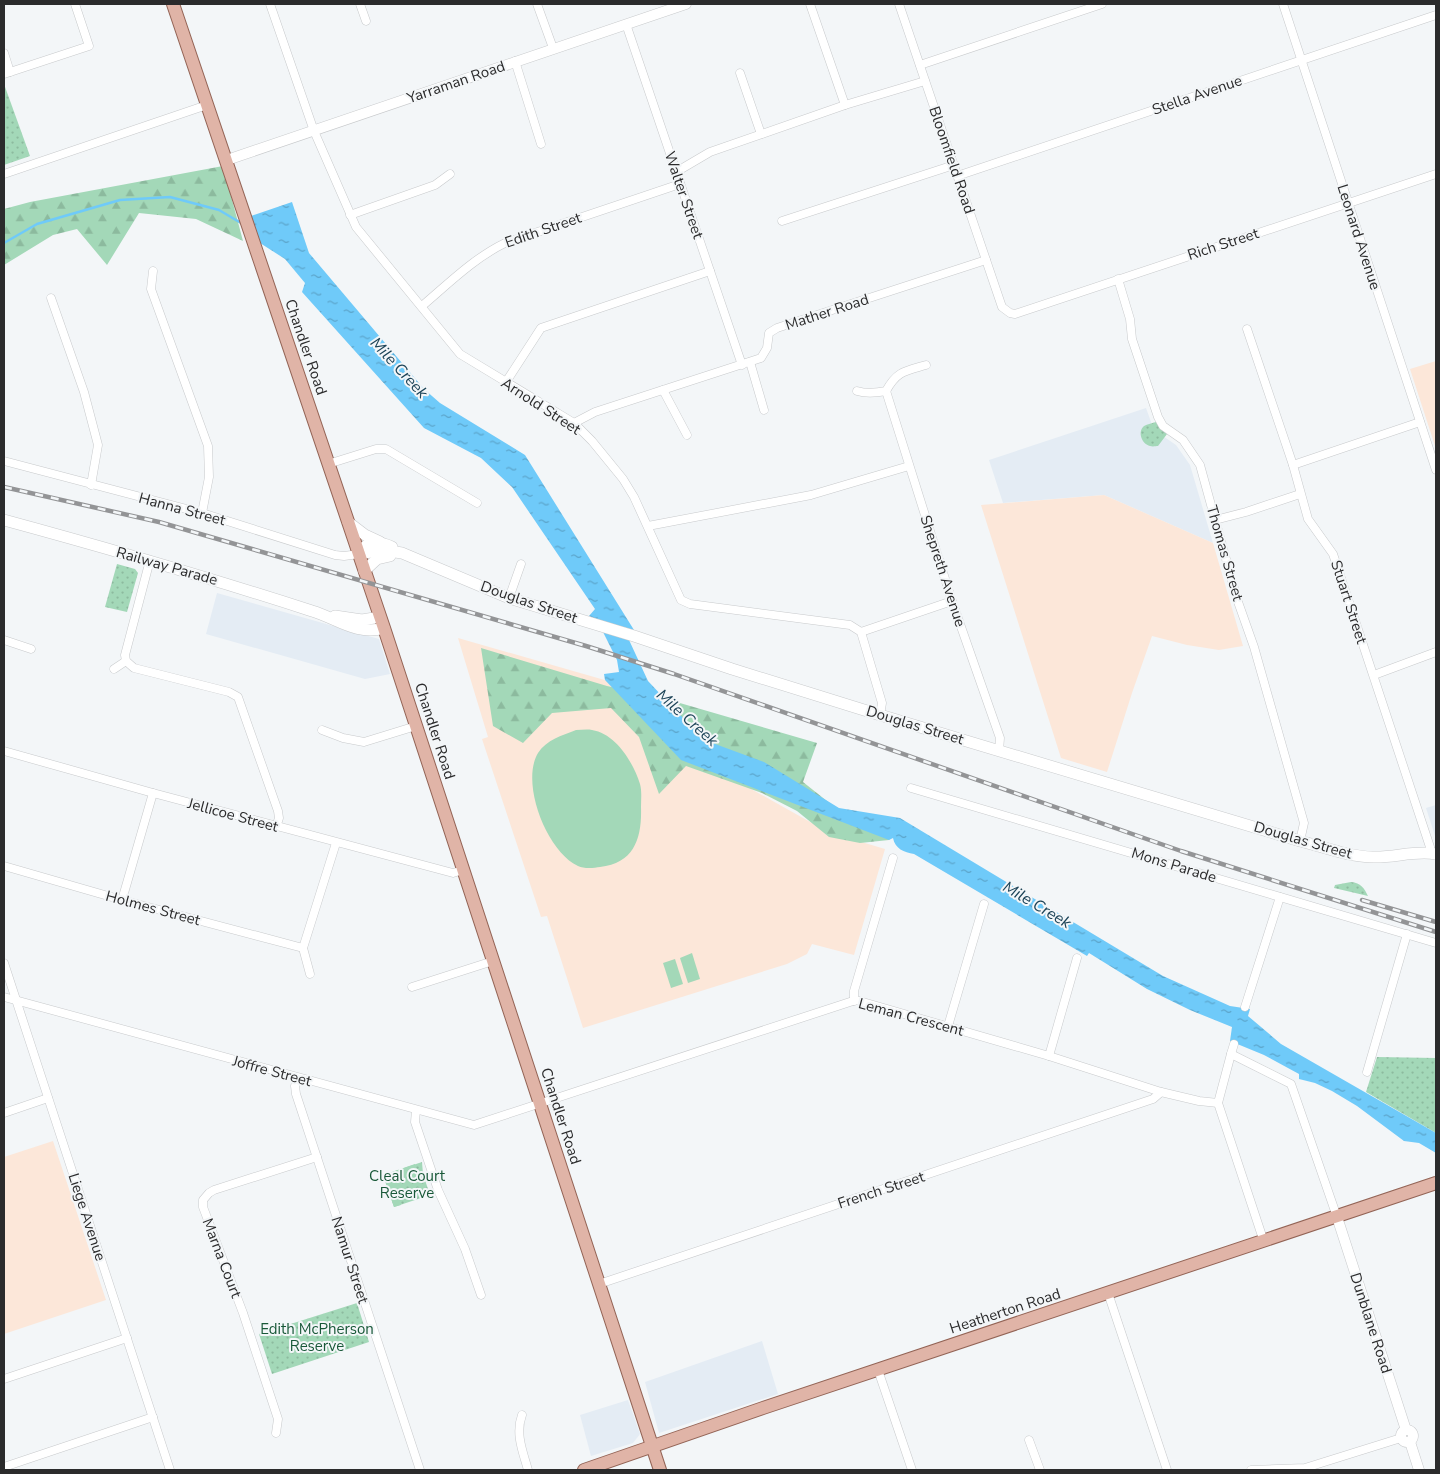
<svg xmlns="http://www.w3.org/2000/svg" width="1440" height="1474" viewBox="0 0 1440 1474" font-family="'Nunito Sans',sans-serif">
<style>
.built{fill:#e4ecf4}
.education{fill:#fce7d9}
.grass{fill:url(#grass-dots)}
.forest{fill:url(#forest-firs)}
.garden{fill:#a3d8b8}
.water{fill:url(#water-ripples)}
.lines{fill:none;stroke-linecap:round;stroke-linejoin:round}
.stream{stroke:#6fcaf9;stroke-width:2.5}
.minor-casing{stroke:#c8cacc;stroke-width:9}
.tertiary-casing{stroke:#c8cacc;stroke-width:11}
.secondary-casing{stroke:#c8cacc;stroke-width:12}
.primary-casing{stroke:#936456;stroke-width:14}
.minor{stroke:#fff;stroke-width:8}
.tertiary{stroke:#fff;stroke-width:10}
.secondary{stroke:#fff;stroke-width:11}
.primary{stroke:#e0b4a7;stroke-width:12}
.rail-casing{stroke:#939496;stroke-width:4.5}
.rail{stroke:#f3f6f8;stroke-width:2.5;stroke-dasharray:8;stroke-linecap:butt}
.labels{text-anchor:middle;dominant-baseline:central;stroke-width:4;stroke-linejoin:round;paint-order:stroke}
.street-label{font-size:15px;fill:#2b2b2c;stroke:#f3f6f8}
.park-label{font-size:15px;fill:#185838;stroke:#f3f6f8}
.water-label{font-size:16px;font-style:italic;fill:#1d4458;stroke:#f3f6f8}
</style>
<defs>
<pattern id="grass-dots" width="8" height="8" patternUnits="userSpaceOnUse" patternTransform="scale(1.25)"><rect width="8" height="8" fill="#a3d8b8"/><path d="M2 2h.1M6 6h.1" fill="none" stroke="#8cba9e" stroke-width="1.8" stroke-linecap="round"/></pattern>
<pattern id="forest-firs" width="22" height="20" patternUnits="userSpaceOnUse" patternTransform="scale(1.25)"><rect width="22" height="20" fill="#a3d8b8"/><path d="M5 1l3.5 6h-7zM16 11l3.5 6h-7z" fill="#8cba9e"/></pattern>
<pattern id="water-ripples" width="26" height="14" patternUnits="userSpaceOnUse" patternTransform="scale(1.25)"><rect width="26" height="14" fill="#6fcaf9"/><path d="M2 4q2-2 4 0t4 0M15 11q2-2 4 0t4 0" fill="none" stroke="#5ba4ca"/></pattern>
</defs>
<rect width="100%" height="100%" fill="#f3f6f8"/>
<g class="built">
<polygon points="1146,408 1154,430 1176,445 1190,465 1213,543 1104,495 1003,503 989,460"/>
<polygon points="217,593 379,639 390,674 365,679 206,634"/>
<polygon points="1436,805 1436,839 1426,808"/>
<polygon points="762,1341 778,1394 659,1433 645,1382"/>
<polygon points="628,1400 640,1434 633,1443 591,1456 580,1415"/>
</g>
<g class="education">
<polygon points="1436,361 1436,449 1410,369"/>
<polygon points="1104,495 1213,543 1243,646 1219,650 1187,645 1152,636 1132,693 1107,772 1061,758 981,505"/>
<polygon points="458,638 615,683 694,757 828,832 885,849 854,955 812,944 807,954 787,964 583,1028 547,916 541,917 482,739 488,737"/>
<polygon points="53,1141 106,1300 4,1334 4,1157"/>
</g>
<g class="grass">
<polygon points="4,84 30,156 4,165"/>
<path d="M1156,422L1159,427L1167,434L1158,446C1156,446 1153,447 1150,446C1142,444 1137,432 1144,426C1147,424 1153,423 1156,422Z"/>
<polygon points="117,564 135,569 138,573 127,612 105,607"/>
<path d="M1351,882C1361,883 1364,888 1368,896L1334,888L1335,885Z"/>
<polygon points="1377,1057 1436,1058 1436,1133 1366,1092"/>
<polygon points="422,1162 423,1174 430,1195 394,1207 383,1175"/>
<polygon points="357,1303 369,1342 272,1374 259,1334"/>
</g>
<g class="forest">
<polygon points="223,166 243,241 196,219 139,213 107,265 77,229 53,235 4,265 4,209 30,202"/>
<polygon points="481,648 607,686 673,701 817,743 803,782 837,809 891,837 889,840 860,843 829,837 797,811 762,793 686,766 659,794 639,737 611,708 552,713 523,743 493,726"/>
</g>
<g class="garden">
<path d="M576,730C581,730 587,729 592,730C616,734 633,762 640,784C642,791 641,800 641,807C642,837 635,863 600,867C594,868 584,869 578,866C547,852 520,783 538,753C546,740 563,735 576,730Z"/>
<polygon points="692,953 700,979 688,983 680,958"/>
<polygon points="675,959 683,984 671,988 663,963"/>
<polygon points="415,1164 416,1171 413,1174 401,1177 402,1187 398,1195 401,1205 394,1207 383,1175"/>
</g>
<path class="water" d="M292,202L309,253L424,389L440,403L525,455L634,630L623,627L648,681L679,714L707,741L764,762L839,808L900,818L1163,976L1230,1006L1250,1009L1248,1016L1281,1044L1436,1133V1153L1419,1143L1404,1141L1357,1106L1332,1091L1315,1083L1299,1079V1074L1264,1055L1230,1041L1232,1027L1190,1010L1147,989L1089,953L1087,956L914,854C904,852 895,849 893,838L889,840L681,760L605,680L604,674L619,672L617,660L597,620L589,616L595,609L512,487L481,458L424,428L302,292L305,283L285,259L260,243L251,216Z"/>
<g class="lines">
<polyline class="stream" points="4,243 37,224 120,200 170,197 219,210 241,223"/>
<g class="minor-casing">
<g id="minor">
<polyline points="270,4 314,131 356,227 460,354 574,423 592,441 623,479 634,497 681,600 690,604 850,625 861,632 882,703 880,715"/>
<polyline points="360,4 366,21"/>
<polyline points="537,4 553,48"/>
<polyline points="810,4 845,105"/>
<polyline points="899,4 1002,307 1010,313 1015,314 1436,174"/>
<polyline points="1283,4 1436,470"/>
<polyline points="626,24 742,365"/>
<polyline points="4,53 10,72"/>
<polyline points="515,61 541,144"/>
<polyline points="920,65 1102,4"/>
<polyline points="740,73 761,134"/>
<polyline points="4,74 89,46 75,4"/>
<polyline points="676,172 710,152 845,105 925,81"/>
<polyline points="4,174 207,105"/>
<polyline points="957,176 1436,15"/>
<polyline points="350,215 435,185 450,174"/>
<polyline points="782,221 954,165"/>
<polyline points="153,271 151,289 208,446 209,477 202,513"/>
<polyline points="1118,279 1130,319 1132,339 1158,417 1163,426 1183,440 1200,465 1237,599 1254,647 1304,823 1300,841"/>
<polyline points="51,298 84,392 98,445 91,485"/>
<path d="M422,306C448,284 474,258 505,243L680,184"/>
<polyline points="1247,329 1293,465 1308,519 1333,554 1430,847 1430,853"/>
<polyline points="750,362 764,410"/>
<polyline points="506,382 541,328 710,271"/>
<polyline points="663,390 687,435"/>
<path d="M857,391C867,394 876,393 886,391C897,371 905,371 926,365"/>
<polyline points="886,391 952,601 1000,738 999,751"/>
<polyline points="574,423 595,412 761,358 767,348 769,333 777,328 986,260"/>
<polyline points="4,461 202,513 335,555 344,556 359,554"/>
<polyline points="328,464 376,449 386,449 477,503"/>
<polyline points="1293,465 1420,422"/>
<polyline points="1215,520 1246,512 1300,494"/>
<polyline points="648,526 811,495 909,466"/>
<polyline points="150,560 125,655 126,661 134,668 229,692 238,697 278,811 279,818 276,827"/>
<polyline points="509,598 521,564"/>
<polyline points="861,632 952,601"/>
<polyline points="4,640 31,649"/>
<polyline points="114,669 126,661"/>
<polyline points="1374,675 1436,652"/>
<polyline points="322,730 343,738 364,742 416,726"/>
<polyline points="4,751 153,793 453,873 463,870"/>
<polyline points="911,788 1436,943"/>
<polyline points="4,866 122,900 303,948"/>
<polyline points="122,900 153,793"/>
<polyline points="4,963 170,1470"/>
<polyline points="310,974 303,948 336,843"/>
<polyline points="412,987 493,961"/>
<polyline points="4,997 474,1125 856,1000 1049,1056 1161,1092 1199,1101 1218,1103"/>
<polyline points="854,1001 854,991 893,858"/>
<polyline points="1245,1007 1280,897"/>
<polyline points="948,1026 984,904"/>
<polyline points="1231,1054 1234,1044"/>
<polyline points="1049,1056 1077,958"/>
<polyline points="1367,1072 1407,934"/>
<polyline points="297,1078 295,1086 296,1094 420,1470"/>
<polyline points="416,1110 415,1122 438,1190 465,1249 481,1295"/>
<polyline points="4,1113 48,1098"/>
<polyline points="1264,1242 1218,1103 1231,1054 1291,1084 1337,1217"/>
<polyline points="599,1284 1153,1099 1161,1092"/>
<polyline points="1108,1293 1167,1470"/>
<polyline points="878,1370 912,1470"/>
<polyline points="4,1379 127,1338"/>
<path d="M522,1415C515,1434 523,1452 528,1470"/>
<polyline points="276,1433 278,1419 243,1313 203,1207 203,1200 209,1193 214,1190 317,1157"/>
<polyline points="1029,1440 1040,1470"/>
<polyline points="4,1467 153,1417"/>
<polyline points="1251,1470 1305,1468 1401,1438"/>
</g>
</g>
<g class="tertiary-casing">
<g id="tertiary">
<polyline points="227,160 686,4"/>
<polyline points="1337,1217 1406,1430"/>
<circle cx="1407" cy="1436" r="6"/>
<polyline points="1410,1442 1419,1470"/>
</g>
</g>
<g class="secondary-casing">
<g id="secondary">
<path d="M4,520C107,548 210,578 312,611C336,618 357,636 384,628"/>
<polyline points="348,522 365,535 380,542"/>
<path d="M359,554L382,550L402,553L509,598L634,636L732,669L880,715L1300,841C1324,847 1349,857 1373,857C1394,858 1415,850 1436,854"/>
<path d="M359,554C367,540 379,541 392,547"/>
<polyline points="364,571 377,559 390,556"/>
<polyline points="335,616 362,620 380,617"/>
</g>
</g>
<g class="primary-casing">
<g id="primary">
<polyline points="173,4 384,628 660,1470"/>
<polyline points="584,1470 763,1408 1436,1183"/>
</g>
</g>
<use href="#minor" class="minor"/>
<use href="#tertiary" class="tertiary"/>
<use href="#secondary" class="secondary"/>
<use href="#primary" class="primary"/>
<g class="rail-casing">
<g id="rail">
<polyline points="4,487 159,522 586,646 674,674 1181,851 1436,932"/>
<polyline points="1362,900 1436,922"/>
</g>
</g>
<use href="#rail" class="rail"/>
</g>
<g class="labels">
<g class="street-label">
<text transform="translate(456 82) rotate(-19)">Yarraman Road</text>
<text transform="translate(1197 95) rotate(-19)">Stella Avenue</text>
<text transform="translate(952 160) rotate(71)">Bloomfield Road</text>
<text transform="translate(684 195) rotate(71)">Walter Street</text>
<text transform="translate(543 230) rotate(-19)">Edith Street</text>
<text transform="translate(1359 237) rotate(72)">Leonard Avenue</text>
<text transform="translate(1223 244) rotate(-18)">Rich Street</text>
<text transform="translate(827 312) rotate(-18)">Mather Road</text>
<text transform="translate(306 347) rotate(71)">Chandler Road</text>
<text transform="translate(541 406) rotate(33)">Arnold Street</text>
<text transform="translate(182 509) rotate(15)">Hanna Street</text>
<text transform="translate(1225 553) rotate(74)">Thomas Street</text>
<text transform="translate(167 566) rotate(16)">Railway Parade</text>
<text transform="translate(943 571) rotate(72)">Shepreth Avenue</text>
<text transform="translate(529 602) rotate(19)">Douglas Street</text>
<text transform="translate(1349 602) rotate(72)">Stuart Street</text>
<text transform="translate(915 725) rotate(17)">Douglas Street</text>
<text transform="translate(435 731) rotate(72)">Chandler Road</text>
<text transform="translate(233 815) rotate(15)">Jellicoe Street</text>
<text transform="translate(1303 840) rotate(16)">Douglas Street</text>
<text transform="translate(1174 865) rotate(17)">Mons Parade</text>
<text transform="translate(153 908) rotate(15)">Holmes Street</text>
<text transform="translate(911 1017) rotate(15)">Leman Crescent</text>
<text transform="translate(272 1071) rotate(15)">Joffre Street</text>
<text transform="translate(561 1116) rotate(72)">Chandler Road</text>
<text transform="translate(881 1190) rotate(-18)">French Street</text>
<text transform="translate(87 1217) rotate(72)">Liege Avenue</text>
<text transform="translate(222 1258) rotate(69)">Marna Court</text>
<text transform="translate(350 1260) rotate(72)">Namur Street</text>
<text transform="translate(1005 1311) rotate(-18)">Heatherton Road</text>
<text transform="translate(1371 1323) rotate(72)">Dunblane Road</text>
</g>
<g class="park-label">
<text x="407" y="1176">Cleal Court<tspan x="407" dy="17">Reserve</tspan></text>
<text x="317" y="1329">Edith McPherson<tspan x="317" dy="17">Reserve</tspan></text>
</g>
<g class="water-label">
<text transform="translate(399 368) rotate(47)">Mile Creek</text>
<text transform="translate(687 718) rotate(42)">Mile Creek</text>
<text transform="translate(1037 905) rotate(31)">Mile Creek</text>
</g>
</g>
<rect width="1440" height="1474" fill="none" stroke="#2b2b2c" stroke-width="10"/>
</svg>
